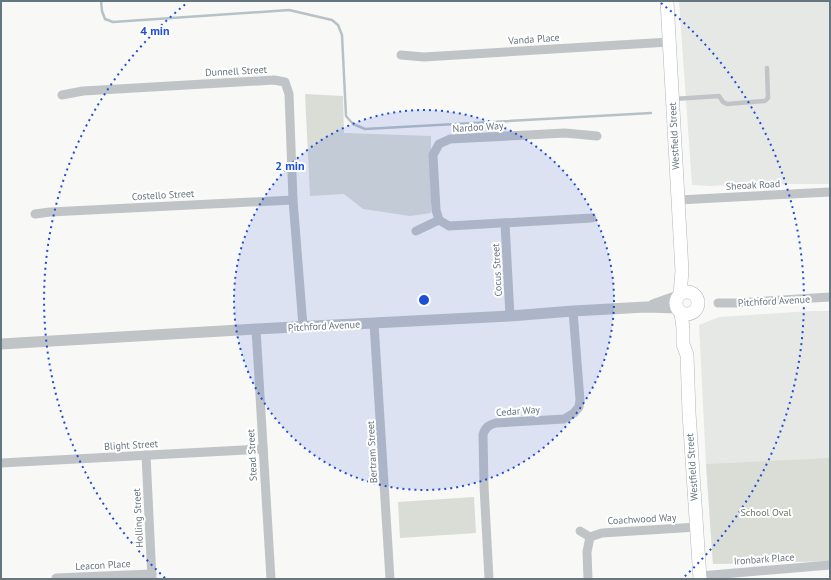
<svg xmlns="http://www.w3.org/2000/svg" width="831" height="580" viewBox="0 0 831 580" font-family="'PT Sans',sans-serif">
<style>
.built{fill:#e6e8e6}
.park{fill:#d9ddd6}
.lines{fill:none;stroke-linecap:round;stroke-linejoin:round}
.stream{stroke:#b6c2c5;stroke-width:2.5}
.secondary-casing{stroke:#b3b8bc;stroke-width:14}
.service{stroke:#c0c4c7;stroke-width:4.5}
.minor{stroke:#c0c4c7;stroke-width:9}
.tertiary{stroke:#c0c4c7;stroke-width:11}
.secondary{stroke:#fff;stroke-width:13}
.ring{fill:none;stroke:#1d4ed8;stroke-width:2;stroke-dasharray:2 4}
.labels{text-anchor:middle;dominant-baseline:central;stroke-width:4;stroke-linejoin:round;paint-order:stroke}
.street-label{font-size:10px;fill:#66767e;stroke:#fff}
.park-label{font-size:10px;fill:#6a7765;stroke:#fff}
.centre{fill:#1d4ed8;stroke:#fff;stroke-width:2}
.ring-label{font-size:12px;text-anchor:middle;font-weight:bold;fill:#1d4ed8;stroke:#fff;stroke-width:4;stroke-linejoin:round;paint-order:stroke}
</style>
<rect width="100%" height="100%" fill="#f8f8f6"/>
<g class="built">
<polygon points="679,1 830,1 830,184 740,184 711,186 692,185"/>
<polygon points="810,311 830,311 830,561 713,564 706,464 699,325 719,317"/>
</g>
<g class="park">
<polygon points="305,94 343,96 344,133 431,136 431,213 410,216 363,209 344,194 310,196"/>
<polygon points="830,458 830,561 713,564 706,464"/>
<polygon points="474,497 476,533 400,538 398,502"/>
</g>
<g class="lines">
<polyline class="stream" points="101,1 102,11 105,19 113,22 289,10 332,20 338,25 342,35 346,116 353,124 365,129 651,113"/>
<g class="secondary-casing">
<g id="secondary">
<polyline points="667,1 682,271 680,294"/>
<circle cx="687" cy="303" r="11"/>
<polyline points="681,313 683,328 683,344 687,355 689,413 700,579"/>
</g>
</g>
<polyline class="service" points="674,99 719,96 723,102 727,104 765,101 768,98 767,68"/>
<g class="minor">
<polyline points="401,55 424,57 669,42"/>
<polyline points="62,95 83,91 274,80 285,82 289,94 293,200 303,326"/>
<polyline points="678,200 830,192"/>
<polyline points="35,214 50,212 293,200"/>
<polyline points="439,220 436,210 433,155 439,144 450,139 565,133 597,136"/>
<polyline points="505,223 510,316"/>
<polyline points="416,231 439,220 449,226 592,218"/>
<polyline points="718,303 736,303 830,297"/>
<polyline points="374,323 390,579"/>
<polyline points="256,329 271,579"/>
<polyline points="146,455 152,579"/>
<polyline points="1,463 263,449"/>
<polyline points="580,531 590,537"/>
<polyline points="700,576 830,565"/>
<polyline points="56,578 152,574"/>
<path d="M489,579L484,486L483,435C485,428 488,425 496,423L564,419L574,413L579,407L580,400L573,311"/>
<polyline points="588,579 587,552 590,537 602,533 697,527"/>
</g>
<g class="tertiary">
<polyline points="653,305 678,296"/>
<polyline points="1,344 256,329 510,316 573,311 646,307 677,308"/>
</g>
<use href="#secondary" class="secondary"/>
</g>
<circle cx="424" cy="300" r="190" fill="#1d4ed8" fill-opacity=".12"/>
<g class="ring">
<circle cx="424" cy="300" r="190"/>
<path d="M165 578A380 380 0 0 1 187 3M661 3A380 380 0 0 1 683 578"/>
</g>
<g class="labels">
<g class="street-label">
<text transform="translate(534 39) rotate(-4)">Vanda Place</text>
<text transform="translate(236 71) rotate(-3)">Dunnell Street</text>
<text transform="translate(478 127) rotate(-4)">Nardoo Way</text>
<text transform="translate(674 136) rotate(-93)">Westfield Street</text>
<text transform="translate(753 185) rotate(-3)">Sheoak Road</text>
<text transform="translate(163 195) rotate(-3)">Costello Street</text>
<text transform="translate(497 270) rotate(-93)">Cocus Street</text>
<text transform="translate(774 301) rotate(-3)">Pitchford Avenue</text>
<text transform="translate(324 326) rotate(-3)">Pitchford Avenue</text>
<text transform="translate(518 411) rotate(-4)">Cedar Way</text>
<text transform="translate(131 445) rotate(-3)">Blight Street</text>
<text transform="translate(372 452) rotate(-93)">Bertram Street</text>
<text transform="translate(252 455) rotate(-93)">Stead Street</text>
<text transform="translate(692 467) rotate(-94)">Westfield Street</text>
<text transform="translate(138 518) rotate(-93)">Holling Street</text>
<text transform="translate(642 519) rotate(-3)">Coachwood Way</text>
<text transform="translate(764 559) rotate(-4)">Ironbark Place</text>
<text transform="translate(103 565) rotate(-3)">Leacon Place</text>
</g>
<g class="park-label">
<text x="766" y="512">School Oval</text>
</g>
</g>
<circle cx="424" cy="300" r="6" class="centre"/>
<g class="ring-label">
<text x="155" y="35">4 min</text>
<text x="290" y="170">2 min</text>
</g>
<rect width="831" height="580" fill="none" stroke="#66767e" stroke-width="4"/>
</svg>
